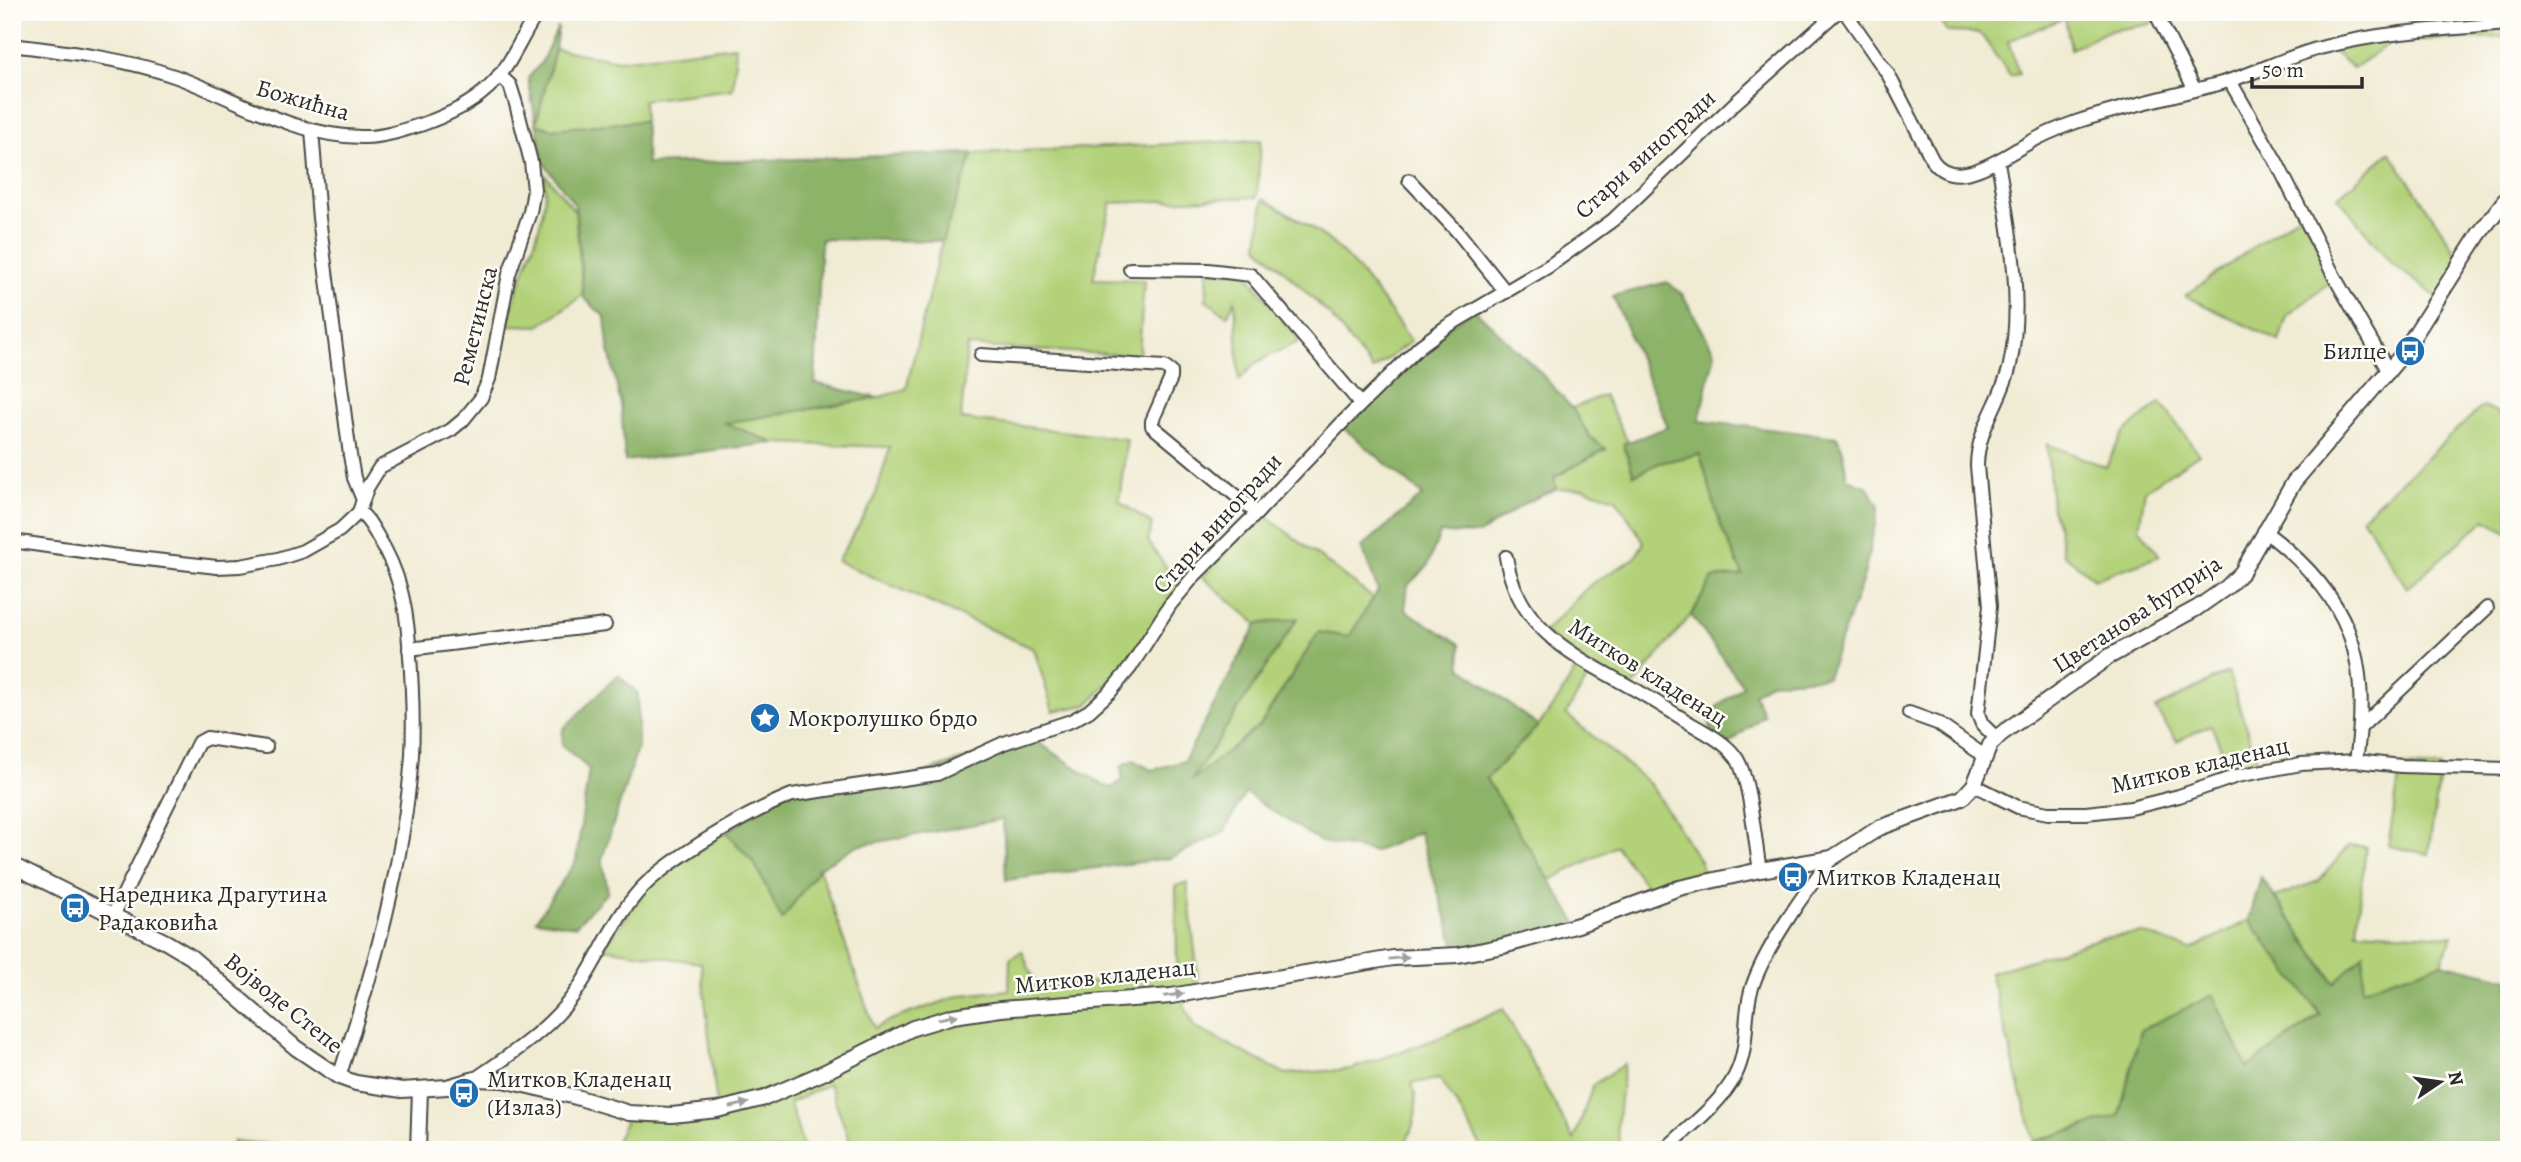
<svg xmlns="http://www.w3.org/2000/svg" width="2521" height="1162" viewBox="0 0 2521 1162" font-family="Alegreya,serif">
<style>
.green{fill:#b2d179;stroke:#6e7e52;stroke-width:2}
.forest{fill:#8db369;stroke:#5c6f4a;stroke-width:2}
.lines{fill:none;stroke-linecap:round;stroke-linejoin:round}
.minor-casing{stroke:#494844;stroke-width:16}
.tertiary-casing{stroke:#494844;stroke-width:18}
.minor{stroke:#fff;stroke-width:12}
.tertiary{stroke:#fff;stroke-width:14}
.oneway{fill:#a0a0a0}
.labels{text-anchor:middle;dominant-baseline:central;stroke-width:5;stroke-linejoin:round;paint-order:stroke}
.street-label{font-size:24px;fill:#2b2b2b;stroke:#fdfcf7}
.poi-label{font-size:24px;fill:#2b2b2b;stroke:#fdfcf7;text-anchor:start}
</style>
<rect width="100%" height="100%" fill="#fdfcf7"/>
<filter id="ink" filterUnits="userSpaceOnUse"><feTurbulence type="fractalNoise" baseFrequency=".0143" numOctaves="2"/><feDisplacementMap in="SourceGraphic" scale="14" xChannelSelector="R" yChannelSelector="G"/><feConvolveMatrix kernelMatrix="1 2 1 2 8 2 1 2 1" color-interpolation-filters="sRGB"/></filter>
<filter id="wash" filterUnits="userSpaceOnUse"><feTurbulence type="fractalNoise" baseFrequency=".00686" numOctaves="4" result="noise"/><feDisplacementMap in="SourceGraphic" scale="28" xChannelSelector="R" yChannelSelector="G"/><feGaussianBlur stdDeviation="1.57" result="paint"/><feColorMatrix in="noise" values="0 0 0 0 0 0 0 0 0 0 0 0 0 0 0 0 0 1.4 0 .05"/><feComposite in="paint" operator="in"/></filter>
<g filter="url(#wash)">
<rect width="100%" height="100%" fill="#f0ebd3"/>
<g class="green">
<polygon points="1933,12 2145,12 2152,24 2108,31 2071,49 2065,18 2008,41 2019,74 2010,76 1980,33 1948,32"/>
<polygon points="2509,24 2509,37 2393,41 2353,68 2326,46"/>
<polygon points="736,46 733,89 643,100 644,121 551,129 536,124 555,49 619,60"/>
<polygon points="1261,140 1257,197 1111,203 1093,279 1144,280 1139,356 967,346 961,419 1127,439 1119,501 1152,524 1148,541 1182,590 1115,676 1087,705 1053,711 1034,649 837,561 874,500 890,447 774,443 724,423 877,398 906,389 942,241 973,153"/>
<polygon points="2390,152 2462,261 2438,298 2390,262 2338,197"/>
<path d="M544,173L575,211L583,295L539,326L508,325C517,274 551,226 544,173Z"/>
<path d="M1263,199C1287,212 1311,226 1332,243C1362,270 1387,307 1411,341L1373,370L1328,313L1258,246Z"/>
<polygon points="2301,213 2335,278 2287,316 2279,341 2185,296"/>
<polygon points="1208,270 1246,273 1300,341 1257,362 1239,380 1235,300 1227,316 1206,300"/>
<polygon points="1604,395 1628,442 1623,444 1634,475 1659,463 1700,454 1721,527 1744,576 1713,578 1691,615 1632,688 1594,668 1566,714 1650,784 1701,863 1705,882 1654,896 1616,846 1549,881 1486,779 1538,726 1559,698 1581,660 1544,632 1591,584 1635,558 1644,542 1616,499 1583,488 1556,489 1554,478 1605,449 1590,437 1572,408"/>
<polygon points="2161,403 2199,454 2145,490 2139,528 2160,556 2095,579 2063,554 2059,530 2052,509 2047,444 2106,467 2123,433"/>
<polygon points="2483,406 2509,418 2509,533 2485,520 2407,588 2362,517"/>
<polygon points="1262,513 1373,598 1349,637 1319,632 1261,724 1189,784 1297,619 1257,624 1202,577"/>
<polygon points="2228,672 2257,760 2230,768 2211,725 2177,741 2155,709"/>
<polygon points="2401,766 2441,768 2428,854 2388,846"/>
<path d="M726,832L755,864L782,919L819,868L874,1028L893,1019L962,995L1009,990L1010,959L1022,951L1037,988L1163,975L1177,966L1176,886L1187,882L1198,978L1183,1003L1194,1027L1286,1074L1351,1069L1442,1037L1503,1009L1574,1140L1593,1085L1624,1064L1617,1128L1621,1150H1483L1465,1118L1440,1079L1412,1083C1420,1110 1415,1126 1402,1150H853L829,1084L790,1103L804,1150H612L629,1113L717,1109L701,963L604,948L648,886Z"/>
<polygon points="2349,845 2366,847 2357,931 2452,936 2442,963 2362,989 2364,955 2335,983 2275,897 2319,881"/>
<polygon points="2249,920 2321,1014 2246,1068 2213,996 2141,1030 2119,1116 2034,1141 1990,973 2101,938 2142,933 2191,950"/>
<polygon points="233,1141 290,1146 290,1150 232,1150"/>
</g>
<g class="forest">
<polygon points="558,27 555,49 536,124 551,129 644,121 647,164 973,153 942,241 821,239 815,383 877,398 725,423 774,443 625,461 621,405 608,345 605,317 584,298 575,205 543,162 528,78 541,63"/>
<polygon points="1667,282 1683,295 1715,353 1699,421 1837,437 1843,450 1847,479 1867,486 1879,506 1864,576 1827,677 1770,682 1754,694 1764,715 1725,747 1712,737 1708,714 1743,686 1691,615 1713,578 1743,575 1721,527 1700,454 1659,463 1634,475 1623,444 1668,427 1613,296"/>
<polygon points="1475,310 1538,370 1572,408 1590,437 1606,449 1554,477 1556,489 1527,502 1479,534 1440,533 1427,567 1408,585 1405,610 1460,644 1461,667 1538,726 1486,779 1578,925 1458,955 1419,832 1374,852 1321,842 1245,793 1224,832 1171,858 1006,880 1003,819 856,846 819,868 782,920 755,864 726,832 788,791 844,781 905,779 1030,737 1103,785 1111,788 1123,780 1121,766 1133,760 1152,770 1184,761 1257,624 1298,618 1191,781 1261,724 1319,632 1349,637 1378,591 1362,547 1423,495 1340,425 1425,341"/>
<polygon points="618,675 638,694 638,746 602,859 608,892 575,926 536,920 576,861 589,769 562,745 563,729"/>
<polygon points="2261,877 2334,983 2364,954 2362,989 2442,963 2509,979 2509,1150 2134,1150 2124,1144 2101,1150 2008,1150 2119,1116 2141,1030 2213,995 2247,1068 2321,1015 2249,920"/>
</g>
</g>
<g filter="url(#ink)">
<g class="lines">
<g class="minor-casing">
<g id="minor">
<path d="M1845,12L1888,74L1933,161C1954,190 1995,162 2018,149C2036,138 2056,129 2076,122C2121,107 2168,97 2214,85C2252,76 2286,56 2324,47C2384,31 2447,29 2509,24"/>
<polyline points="2155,12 2195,90"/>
<path d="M12,45C66,52 123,58 174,76C236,98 294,136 361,137C381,138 404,130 423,124C446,116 471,104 488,88C510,69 521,36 538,12"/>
<polyline points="2230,81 2277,163 2335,278 2389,372"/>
<polyline points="312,130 319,218 350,455 354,478 363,500"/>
<polyline points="1409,180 1457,231 1506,292"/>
<polyline points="1130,269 1208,270 1251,275 1361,404"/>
<polyline points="981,355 1164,367 1171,372 1171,378 1152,421 1152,426 1257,513"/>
<path d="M2264,531C2349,594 2372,656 2356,761"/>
<polyline points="12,541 111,555 217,567 240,566 278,559 303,551 340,530 359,512 367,488 380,467 451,430 463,420 481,398 489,379 509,274 530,212 534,190 531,162 516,104 510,85 499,75"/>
<path d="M1506,557C1518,631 1575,656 1634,689C1652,699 1670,711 1688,722C1704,732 1724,741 1735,756C1750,774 1755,845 1760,870"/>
<polyline points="409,649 605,625"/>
<polyline points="1909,713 1937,723 1986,757"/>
<polyline points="2362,726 2487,608"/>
<path d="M1996,738L1982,724L1978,714L1990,606L1977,466C1977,428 2002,401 2010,365C2024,299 2009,227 1998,162"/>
<polyline points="1974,785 2018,807 2048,813 2086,813 2131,808 2179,796 2237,776 2301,764 2356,761 2401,766 2509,769"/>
<polyline points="113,916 198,743 207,738 266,747"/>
<path d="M339,1077C373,971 404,865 412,755C414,717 412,680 409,643C406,604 399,571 378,537C372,527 368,518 359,512"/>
<path d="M475,1079C510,1055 547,1031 573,996C600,960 615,911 650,880C685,850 749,812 792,795L937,774L1004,743L1071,721L1089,711L1111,691L1130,668L1170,605L1195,575L1257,513L1340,425L1420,346L1446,327L1549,266L1613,220L1735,103L1837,12"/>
<path d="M1665,1150C1688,1127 1720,1105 1735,1076C1750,1046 1743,1019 1751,991C1761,954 1807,888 1832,858"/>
</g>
</g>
<g class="tertiary-casing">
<g id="tertiary">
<polyline points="12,865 166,942 191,957 296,1048 339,1077 356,1083 402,1090 447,1087 475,1079 503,1080 576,1097 629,1113 672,1115 717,1110 765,1098 825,1072 913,1028 953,1016 1001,1009 1171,996 1393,958 1458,955 1503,946 1578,925 1679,888 1760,870 1832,858 1879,828 1962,798 1974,785 1990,745 2001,734 2110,656 2197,608 2227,587 2242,572 2294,482 2401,356 2479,234 2509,195"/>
<polyline points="418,1150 420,1090"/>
</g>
</g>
<use href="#minor" class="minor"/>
<use href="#tertiary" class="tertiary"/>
</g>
<defs><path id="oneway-solid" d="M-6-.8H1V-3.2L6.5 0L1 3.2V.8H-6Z" transform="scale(1.75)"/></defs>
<g class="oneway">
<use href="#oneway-solid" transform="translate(1399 958) rotate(-6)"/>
<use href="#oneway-solid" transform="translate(1174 995) rotate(-8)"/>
<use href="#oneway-solid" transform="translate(948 1017) rotate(-12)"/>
<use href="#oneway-solid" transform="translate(739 1105) rotate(-13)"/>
</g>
</g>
<defs>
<g id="bus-disc" transform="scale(1.575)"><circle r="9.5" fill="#1f6fb2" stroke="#fdfcf7"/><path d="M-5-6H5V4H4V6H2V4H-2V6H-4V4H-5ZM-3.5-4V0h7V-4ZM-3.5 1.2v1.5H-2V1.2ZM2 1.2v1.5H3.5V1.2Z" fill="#fff"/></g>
<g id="sight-disc" transform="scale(1.575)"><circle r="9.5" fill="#1f6fb2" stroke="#fdfcf7"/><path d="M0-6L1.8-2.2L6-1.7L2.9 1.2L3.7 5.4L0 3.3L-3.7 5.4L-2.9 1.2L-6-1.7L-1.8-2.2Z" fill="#fff"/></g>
</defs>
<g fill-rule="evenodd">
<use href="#bus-disc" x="2410" y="351"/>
<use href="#sight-disc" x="765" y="718"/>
<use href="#bus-disc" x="1793" y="877"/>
<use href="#bus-disc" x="75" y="908"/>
<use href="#bus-disc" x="464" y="1093"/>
</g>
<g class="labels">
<g class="street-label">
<text transform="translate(303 100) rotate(16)">Божићна</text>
<text transform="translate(1645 154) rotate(-42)">Стари виногради</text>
<text transform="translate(475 326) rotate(-76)">Реметинска</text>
<text transform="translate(1217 523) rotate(-48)">Стари виногради</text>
<text transform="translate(2137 614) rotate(-33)">Цветанова ћуприја</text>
<text transform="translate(1648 672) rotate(32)">Митков кладенац</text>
<text transform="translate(2200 765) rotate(-13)">Митков кладенац</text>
<text transform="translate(1105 976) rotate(-6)">Митков кладенац</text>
<text transform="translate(284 1003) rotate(39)">Војводе Степе</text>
</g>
<g class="poi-label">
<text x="2387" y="351" text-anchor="end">Билце</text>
<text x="788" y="718">Мокролушко брдо</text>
<text x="1816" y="877">Митков Кладенац</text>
<text x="98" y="894">Наредника Драгутина<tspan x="98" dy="28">Радаковића</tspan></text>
<text x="487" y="1079">Митков Кладенац<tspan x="487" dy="28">(Излаз)</tspan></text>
</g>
</g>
<rect width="2521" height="1162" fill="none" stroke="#fdfcf7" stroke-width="42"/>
<g transform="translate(2440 1082) rotate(77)" stroke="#fdfcf7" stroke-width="5" paint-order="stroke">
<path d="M0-5L12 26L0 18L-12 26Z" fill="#2b2b2b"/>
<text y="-10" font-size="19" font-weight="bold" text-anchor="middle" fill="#2b2b2b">N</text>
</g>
<path d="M2252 77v10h110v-10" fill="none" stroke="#2b2b2b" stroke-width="3.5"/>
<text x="2262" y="77" font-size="21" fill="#2b2b2b" stroke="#fdfcf7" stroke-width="5" paint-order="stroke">50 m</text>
</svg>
